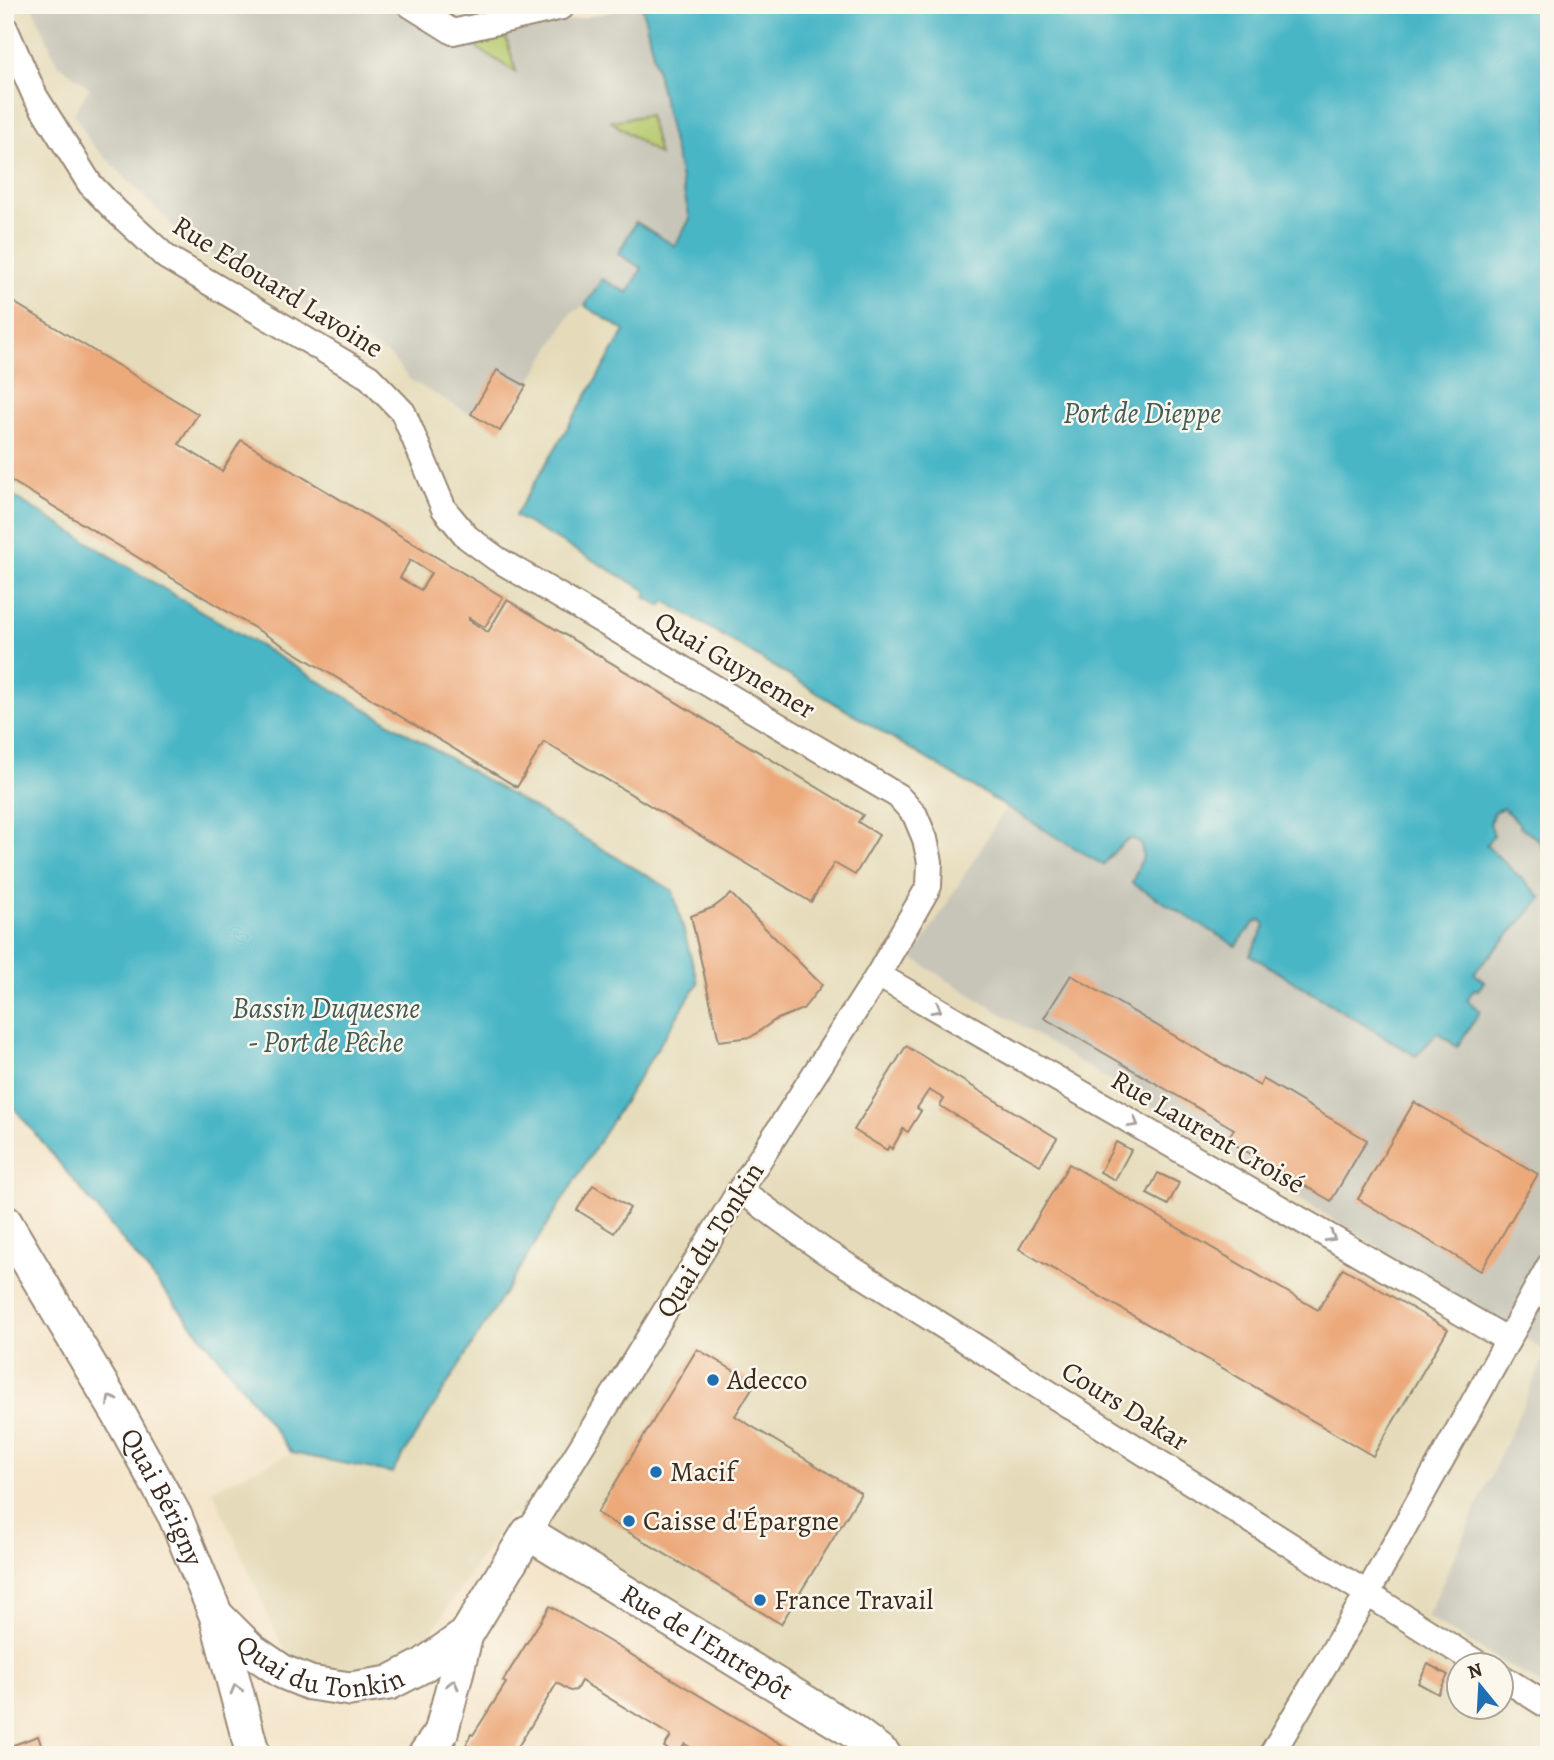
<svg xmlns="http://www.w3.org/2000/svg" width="1554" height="1760" viewBox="0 0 1554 1760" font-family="Alegreya,serif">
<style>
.built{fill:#e5dbba;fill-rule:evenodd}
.industrial{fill:#c7c5b8}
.green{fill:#b6c96d;stroke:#787a46;stroke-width:2}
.water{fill:#4ab6c6;stroke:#427072;stroke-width:2}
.building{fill:#eca97a;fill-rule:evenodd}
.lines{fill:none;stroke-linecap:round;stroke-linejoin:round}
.street-casing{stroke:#988874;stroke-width:28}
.secondary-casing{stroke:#988874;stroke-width:37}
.street{stroke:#fff;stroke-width:24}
.secondary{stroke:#fff;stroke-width:33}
.oneway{stroke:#a79f9a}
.poi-dot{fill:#1f6fb2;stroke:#fbf7ec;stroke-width:2.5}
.labels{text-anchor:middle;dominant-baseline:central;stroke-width:5;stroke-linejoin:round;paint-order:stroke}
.street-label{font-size:28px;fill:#3b2a1e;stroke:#fbf7ec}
.poi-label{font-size:28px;fill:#3b2a1e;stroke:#fbf7ec;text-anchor:start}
.water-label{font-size:30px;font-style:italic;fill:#405b59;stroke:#fbf7ec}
</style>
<rect width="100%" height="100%" fill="#fbf7ec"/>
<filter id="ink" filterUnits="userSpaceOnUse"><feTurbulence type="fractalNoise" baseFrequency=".0143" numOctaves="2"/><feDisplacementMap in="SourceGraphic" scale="14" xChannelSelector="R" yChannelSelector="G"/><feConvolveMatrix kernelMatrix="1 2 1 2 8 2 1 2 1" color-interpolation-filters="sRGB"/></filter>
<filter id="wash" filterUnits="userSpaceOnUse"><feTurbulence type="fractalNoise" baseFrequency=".00686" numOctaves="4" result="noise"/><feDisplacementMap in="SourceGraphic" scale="28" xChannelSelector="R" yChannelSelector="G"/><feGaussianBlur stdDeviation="1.57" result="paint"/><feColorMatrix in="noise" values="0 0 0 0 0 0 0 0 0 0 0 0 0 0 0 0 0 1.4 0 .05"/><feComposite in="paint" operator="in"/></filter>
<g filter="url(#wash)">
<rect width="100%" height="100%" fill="#f4e5cb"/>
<path class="built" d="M5,5H32L57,63L91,88L390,356L410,380L499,431L572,312L585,306L625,331L515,516L648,591L645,597L661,606L665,601L1006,807L914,960L1548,1352L1427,1617L1549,1690V1755H908L510,1513L418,1653L356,1683L309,1669L283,1648L212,1489L292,1453L392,1473L698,983L169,592L5,491ZM1460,1666H1502V1708H1460Z"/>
<g class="industrial">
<polygon points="32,5 390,5 457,44 642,5 690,219 676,246 636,222 642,268 628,294 602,280 585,306 572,312 500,431 410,380 390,356 184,237 90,142 74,113 90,88 57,63"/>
<polygon points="1006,807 1102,865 1124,843 1130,839 1137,840 1141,843 1143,856 1133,883 1255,922 1260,920 1265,923 1265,927 1250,955 1438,1032 1456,1046 1466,1000 1474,989 1474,973 1542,898 1486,845 1490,823 1494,812 1503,808 1533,838 1540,841 1544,849 1549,853 1549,1690 1427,1617 1547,1352 913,959"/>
</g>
<g class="green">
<polygon points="506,37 516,72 474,46"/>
<polygon points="649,115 659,155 611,121"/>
</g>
<g class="water">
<path d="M642,5H1549V853L1544,849L1540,841L1520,827L1519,823L1503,808L1494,812L1490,823L1494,835L1486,845L1542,898L1474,973L1484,982L1478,990L1474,989L1467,1000L1480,1011L1457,1047L1438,1032L1416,1056L1250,955L1265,927L1264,923L1260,920L1255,922L1236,946L1132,883L1143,856L1141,844C1137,841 1135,838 1130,839C1122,841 1108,859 1103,865L665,601L661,606L645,597L647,591L515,516L625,331L585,306L602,279L628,293L642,268L618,254L636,222L675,246L690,219Z"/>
<polygon points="5,491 169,592 673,891 698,983 392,1473 292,1453 226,1366 5,1097"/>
</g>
<g id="blocks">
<g class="building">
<path d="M5,297L198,414L179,444L222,471L241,440L503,597L485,627L469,618V620L488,632L507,600L863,815L858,822L879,835L855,875L834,863L811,902L544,742L517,787L5,477ZM410,560L431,573L421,590L400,578Z"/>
<polygon points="497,370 526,386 500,431 471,414"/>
<polygon points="731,894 822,985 803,1009 775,1020 751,1037 719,1041 691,916 714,907"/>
<polygon points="1071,975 1260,1086 1263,1079 1367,1140 1331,1201 1227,1140 1234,1129 1044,1018"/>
<polygon points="906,1046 1057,1138 1040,1165 940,1106 944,1099 929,1090 917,1108 921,1111 908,1132 903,1129 892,1149 889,1146 887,1150 854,1130"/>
<polygon points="1414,1102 1538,1174 1481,1271 1358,1199"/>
<polygon points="1116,1142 1131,1150 1115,1180 1100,1172"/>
<polygon points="1069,1164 1318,1310 1343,1268 1448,1329 1373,1456 1019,1249"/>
<polygon points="1158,1173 1179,1183 1168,1205 1147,1194"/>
<polygon points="593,1185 630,1208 614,1233 577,1210"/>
<polygon points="697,1349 755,1383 735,1416 861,1493 781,1624 597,1513"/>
<polygon points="550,1606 799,1755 703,1755 685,1744 677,1755 664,1747 671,1736 581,1681 576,1690 570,1691 557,1683 513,1755 458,1755 466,1745 471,1734 473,1735 506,1683 503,1681"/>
<polygon points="1428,1664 1448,1675 1438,1694 1418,1683"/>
<polygon points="38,1736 45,1755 5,1755 5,1748"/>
</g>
</g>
</g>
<g filter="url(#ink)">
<use href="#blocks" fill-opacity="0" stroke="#988874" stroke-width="2"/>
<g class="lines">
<g class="street-casing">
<g id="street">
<polyline points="410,5 453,32 562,7 563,5"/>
<polyline points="5,28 35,96 90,184 116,211 166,257 369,377 403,412 444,509 467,537 497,559 898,796 915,815 925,839 930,862 929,886 878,975 740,1190 528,1533"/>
<polyline points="878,975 1508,1340"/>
<polyline points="740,1190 824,1251 1482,1666"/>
<polyline points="1502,1677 1549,1707"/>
<polyline points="1271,1755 1367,1594 1549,1266"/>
</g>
</g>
<g class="secondary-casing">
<g id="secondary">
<path id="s1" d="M5,1222L120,1416L175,1516L216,1615L253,1755"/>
<path id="s2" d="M218,1617L251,1650L283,1672L310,1683L350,1689L389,1683L422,1666L466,1635"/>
<path id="s3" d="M425,1755L441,1733L466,1635L528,1533L851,1730L884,1755"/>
</g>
</g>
<use href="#street" class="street"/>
<use href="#secondary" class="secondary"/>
</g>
<defs><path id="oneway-chevron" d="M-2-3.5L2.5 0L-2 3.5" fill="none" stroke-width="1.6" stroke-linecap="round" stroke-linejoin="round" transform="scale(1.75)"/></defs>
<g class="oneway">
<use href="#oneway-chevron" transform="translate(937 1009) rotate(30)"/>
<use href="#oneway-chevron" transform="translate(1134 1123) rotate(30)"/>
<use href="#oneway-chevron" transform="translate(1331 1237) rotate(30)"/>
<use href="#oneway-chevron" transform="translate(111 1400) rotate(-120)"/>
<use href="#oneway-chevron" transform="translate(453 1684) rotate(-76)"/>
<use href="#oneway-chevron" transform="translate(236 1689) rotate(-105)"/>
</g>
</g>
<g class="poi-dot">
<circle cx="713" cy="1380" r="7"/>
<circle cx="656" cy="1472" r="7"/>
<circle cx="629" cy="1521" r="7"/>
<circle cx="760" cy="1600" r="7"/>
</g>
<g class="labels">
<g class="street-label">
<text transform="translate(278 287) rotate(32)">Rue Edouard Lavoine</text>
<text transform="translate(735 665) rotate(31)">Quai Guynemer</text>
<text transform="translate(1208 1132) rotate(30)">Rue Laurent Croisé</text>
<text transform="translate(710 1240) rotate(-58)">Quai du Tonkin</text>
<text transform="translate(1125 1406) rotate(32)">Cours Dakar</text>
<text stroke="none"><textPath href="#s1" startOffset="317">Quai Bérigny</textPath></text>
<text stroke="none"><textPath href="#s3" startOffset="457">Rue de l'Entrepôt</textPath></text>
<text stroke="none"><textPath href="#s2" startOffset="121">Quai du Tonkin</textPath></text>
</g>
<g class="poi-label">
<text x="727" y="1380">Adecco</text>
<text x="670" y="1472">Macif</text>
<text x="643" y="1521">Caisse d'Épargne</text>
<text x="774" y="1600">France Travail</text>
</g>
<g class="water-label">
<text x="1142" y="413">Port de Dieppe</text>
<text x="326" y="1008">Bassin Duquesne<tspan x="326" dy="34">- Port de Pêche</tspan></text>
</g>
</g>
<rect width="1554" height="1760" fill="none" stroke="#fbf7ec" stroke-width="28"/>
<g transform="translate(1480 1686) rotate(342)"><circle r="33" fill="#fbf7ec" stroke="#aea59a" stroke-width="2"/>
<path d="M0-5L12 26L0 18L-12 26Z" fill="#1f6fb2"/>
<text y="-10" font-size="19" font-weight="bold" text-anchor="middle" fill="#3b2a1e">N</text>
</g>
</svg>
